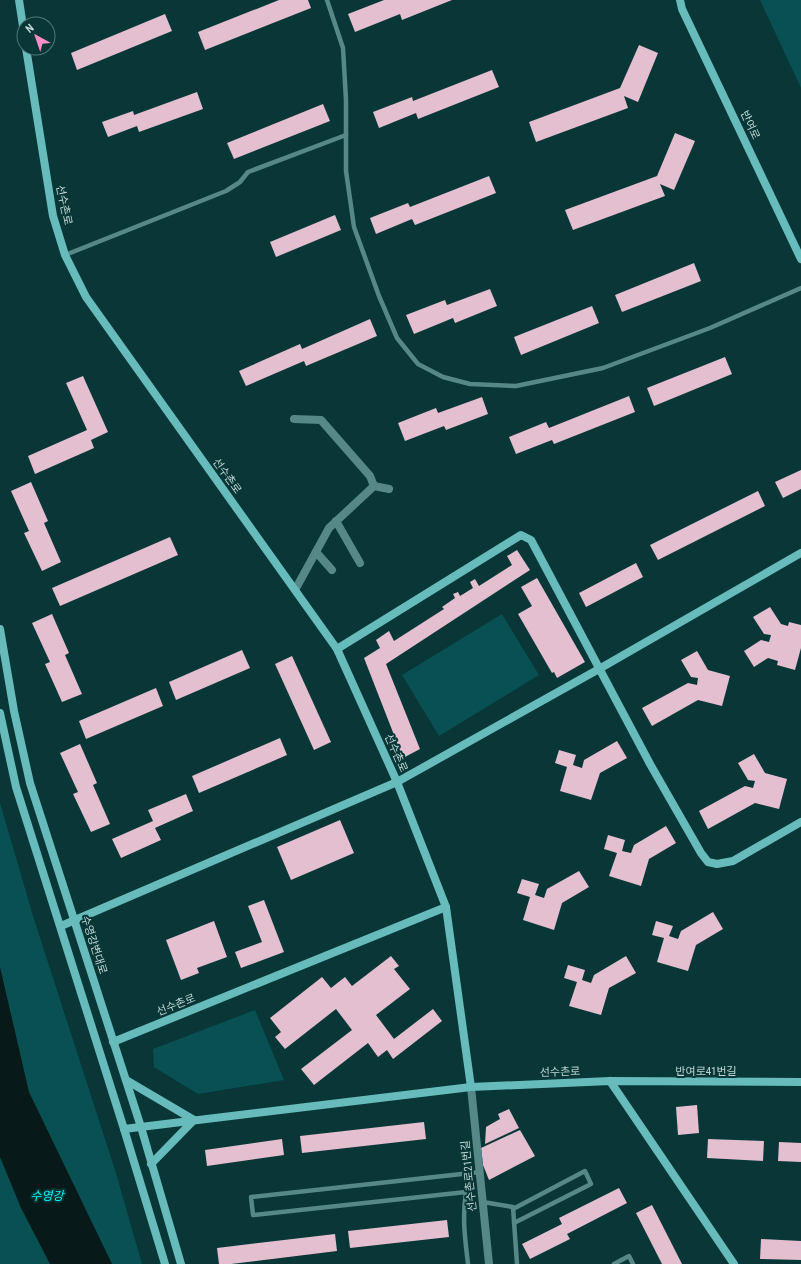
<svg xmlns="http://www.w3.org/2000/svg" width="801" height="1264" viewBox="0 0 801 1264" font-family="'Roboto Condensed','Noto Sans KR',sans-serif">
<style>
.green{fill:#085051}
.water{fill:#071919}
.building{fill:#e3bfd0}
.lines{fill:none;stroke-linecap:round;stroke-linejoin:round}
.lane{stroke:#568888;stroke-width:4.5}
.street{stroke:#568888;stroke-width:8}
.secondary{stroke:#67bbbb;stroke-width:8}
.labels{text-anchor:middle;dominant-baseline:central;stroke-width:4;stroke-linejoin:round;paint-order:stroke}
.street-label{font-size:11px;fill:#c1d7d7;stroke:#093737}
.water-label{font-size:12px;font-style:italic;fill:#04f8f9;stroke:#093737}
</style>
<rect width="100%" height="100%" fill="#093737"/>
<g class="green">
<polygon points="760,0 801,0 801,88"/>
<polygon points="502,614 539,675 439,736 402,675"/>
<polygon points="0,803 33,916 115,1170 142,1264 0,1264"/>
<polygon points="255,1010 284,1080 198,1094 154,1067 153,1049"/>
</g>
<polygon class="water" points="0,967 29,1092 112,1264 50,1264 21,1208 0,1157"/>
<g class="building">
<polygon points="279,0 308,0 311,8 205,50 198,32"/>
<polygon points="384,0 452,0 402,20 400,14 355,32 348,14"/>
<polygon points="165,14 172,31 77,70 71,53"/>
<polygon points="639,45 658,53 638,102 624,96 628,108 536,142 529,122 620,88"/>
<polygon points="492,70 499,87 418,119 416,113 379,128 373,112 412,97 413,101"/>
<polygon points="197,92 203,109 139,132 137,126 108,137 102,122 133,111 134,115"/>
<polygon points="323,104 330,121 234,159 227,143"/>
<polygon points="675,133 695,141 674,190 660,184 665,196 573,230 565,210 657,176"/>
<polygon points="489,176 496,193 415,225 412,219 376,234 370,218 408,203 410,207"/>
<polygon points="335,215 341,230 276,257 270,242"/>
<polygon points="694,263 701,281 622,312 615,295"/>
<polygon points="490,289 497,306 455,323 453,318 414,334 406,315 445,300 447,305"/>
<polygon points="592,306 599,323 521,355 514,337"/>
<polygon points="370,319 377,336 306,366 304,361 246,386 239,371 300,344 302,349"/>
<polygon points="725,357 732,374 654,406 647,388"/>
<polygon points="83,376 108,432 91,440 94,448 35,474 28,456 87,430 66,383"/>
<polygon points="629,396 635,412 554,444 552,440 516,454 509,437 546,422 549,428"/>
<polygon points="482,397 488,414 446,430 444,426 405,441 398,423 436,408 438,413"/>
<polygon points="801,470 801,489 783,498 775,482"/>
<polygon points="31,482 48,521 44,523 61,562 42,571 24,533 29,531 11,491"/>
<polygon points="758,491 765,506 658,560 650,545"/>
<polygon points="170,537 178,555 60,606 52,588"/>
<polygon points="517,550 530,570 386,664 420,749 403,758 364,658 380,648 376,640 389,631 394,641 444,609 442,607 455,598 453,594 458,592 460,596 473,588 470,582 475,579 479,586 512,565 507,556"/>
<polygon points="636,563 643,577 586,607 579,593"/>
<polygon points="537,578 585,662 557,678 554,672 552,673 518,614 532,606 521,587"/>
<polygon points="770,607 781,624 788,626 789,622 801,625 801,648 795,670 777,665 778,661 768,658 754,667 744,651 761,640 769,642 771,635 764,634 753,617"/>
<polygon points="52,614 69,653 65,655 82,694 62,702 45,664 50,662 32,623"/>
<polygon points="242,650 250,668 176,700 169,682"/>
<polygon points="697,651 708,670 730,676 722,706 698,700 652,726 642,708 688,683 697,685 698,678 691,677 681,660"/>
<polygon points="292,656 331,742 314,750 275,664"/>
<polygon points="156,688 163,706 86,739 79,721"/>
<polygon points="280,738 287,755 199,793 192,776"/>
<polygon points="617,741 627,758 600,773 591,800 560,791 567,767 555,763 559,750 576,755 573,765 582,768 584,760"/>
<polygon points="80,744 97,783 93,785 110,824 91,832 73,794 78,792 60,753"/>
<polygon points="754,754 765,773 787,779 779,809 755,803 708,829 699,811 745,786 753,788 755,781 748,780 738,763"/>
<polygon points="186,794 193,811 155,828 161,840 121,858 112,839 153,821 148,810"/>
<polygon points="340,820 354,853 291,880 277,847"/>
<polygon points="666,826 676,843 649,859 641,886 609,876 617,853 604,849 608,835 625,840 622,851 631,853 634,845"/>
<polygon points="579,871 589,887 562,903 554,930 523,920 530,897 517,893 522,879 539,884 535,895 544,898 547,889"/>
<polygon points="264,900 284,952 241,968 235,952 262,942 248,906"/>
<polygon points="713,912 723,929 696,945 688,971 657,962 664,938 652,935 656,921 673,926 669,936 678,939 681,931"/>
<polygon points="214,921 227,957 197,968 199,973 181,980 166,940"/>
<polygon points="391,956 399,966 394,969 410,989 376,1015 394,1039 433,1009 442,1021 393,1059 387,1050 378,1057 368,1043 314,1085 301,1069 352,1030 336,1009 285,1049 275,1037 281,1032 270,1018 322,977 331,988 345,977 352,986"/>
<polygon points="626,956 636,973 609,988 601,1015 569,1006 577,982 564,978 568,965 585,970 582,980 591,983 594,975"/>
<polygon points="697,1105 699,1133 678,1135 676,1107"/>
<polygon points="509,1109 519,1128 485,1144 486,1127 500,1119 498,1114"/>
<polygon points="424,1122 426,1139 302,1153 300,1136"/>
<polygon points="520,1130 535,1156 489,1180 483,1165 481,1148"/>
<polygon points="282,1139 284,1155 207,1166 205,1150"/>
<polygon points="708,1139 764,1141 763,1161 707,1158"/>
<polygon points="779,1142 801,1143 801,1162 778,1161"/>
<polygon points="619,1188 627,1203 567,1234 570,1239 530,1259 522,1244 562,1224 559,1218"/>
<polygon points="652,1205 682,1264 662,1264 636,1213"/>
<polygon points="447,1220 449,1237 350,1248 348,1231"/>
<polygon points="335,1234 337,1251 231,1264 219,1264 217,1248"/>
<polygon points="761,1239 801,1241 801,1260 760,1259"/>
</g>
<g class="lines">
<g class="lane">
<polyline points="327,0 343,48 346,100 346,171 354,227 379,296 397,338 418,364 443,377 470,384 516,386 603,368 710,328 801,288"/>
<polyline points="65,255 226,191 240,182 248,172 346,135"/>
<polyline points="470,1174 466,1192 253,1215 251,1197 480,1172"/>
<path d="M466,1192C462,1218 465,1238 468,1264"/>
<polyline points="483,1202 513,1207 517,1264"/>
<polyline points="513,1209 585,1171 591,1184 514,1223"/>
<polyline points="614,1264 629,1256 633,1264"/>
</g>
<g class="street">
<polyline points="294,419 321,420 370,476 374,486"/>
<polyline points="336,521 360,563"/>
<polyline points="316,552 332,570"/>
<polyline points="295,590 329,528 374,486 389,489"/>
<polyline points="471,1087 489,1264"/>
</g>
<g class="secondary">
<polyline points="19,0 24,33"/>
<polyline points="680,0 682,9 801,259"/>
<polyline points="26,48 53,216 65,255 86,297 337,649 397,782 446,907 471,1087"/>
<polyline points="0,629 14,711 30,783 141,1127 181,1264"/>
<polyline points="337,649 521,535 531,540 650,764 701,853 708,862 717,864 733,861 801,822"/>
<polyline points="0,713 16,787 124,1129 165,1264"/>
<polyline points="61,926 397,782 599,669 801,553"/>
<polyline points="113,1042 446,907"/>
<polyline points="126,1080 194,1120 151,1164"/>
<polyline points="610,1081 734,1264"/>
<polyline points="124,1129 471,1087 610,1081 801,1082"/>
</g>
</g>
<g class="labels">
<g class="street-label">
<text transform="translate(750 125) rotate(65)">반여로</text>
<text transform="translate(64 205) rotate(78)">선수촌로</text>
<text transform="translate(227 476) rotate(54)">선수촌로</text>
<text transform="translate(396 753) rotate(66)">선수촌로</text>
<text transform="translate(94 945) rotate(72)">수영강변대로</text>
<text transform="translate(176 1005) rotate(-22)">선수촌로</text>
<text x="706" y="1071">반여로41번길</text>
<text transform="translate(560 1072) rotate(-2)">선수촌로</text>
<text transform="translate(469 1176) rotate(-96)">선수촌로21번길</text>
</g>
<g class="water-label">
<text x="47" y="1196">수영강</text>
</g>
</g>
<g transform="translate(36 36) rotate(320)"><circle r="19" fill="#093737" stroke="#537777"/>
<path d="M0-3L7 15L0 10L-7 15Z" fill="#fa8fc8"/>
<text y="-6" font-size="11" font-weight="bold" text-anchor="middle" fill="#c1d7d7">N</text>
</g>
</svg>
